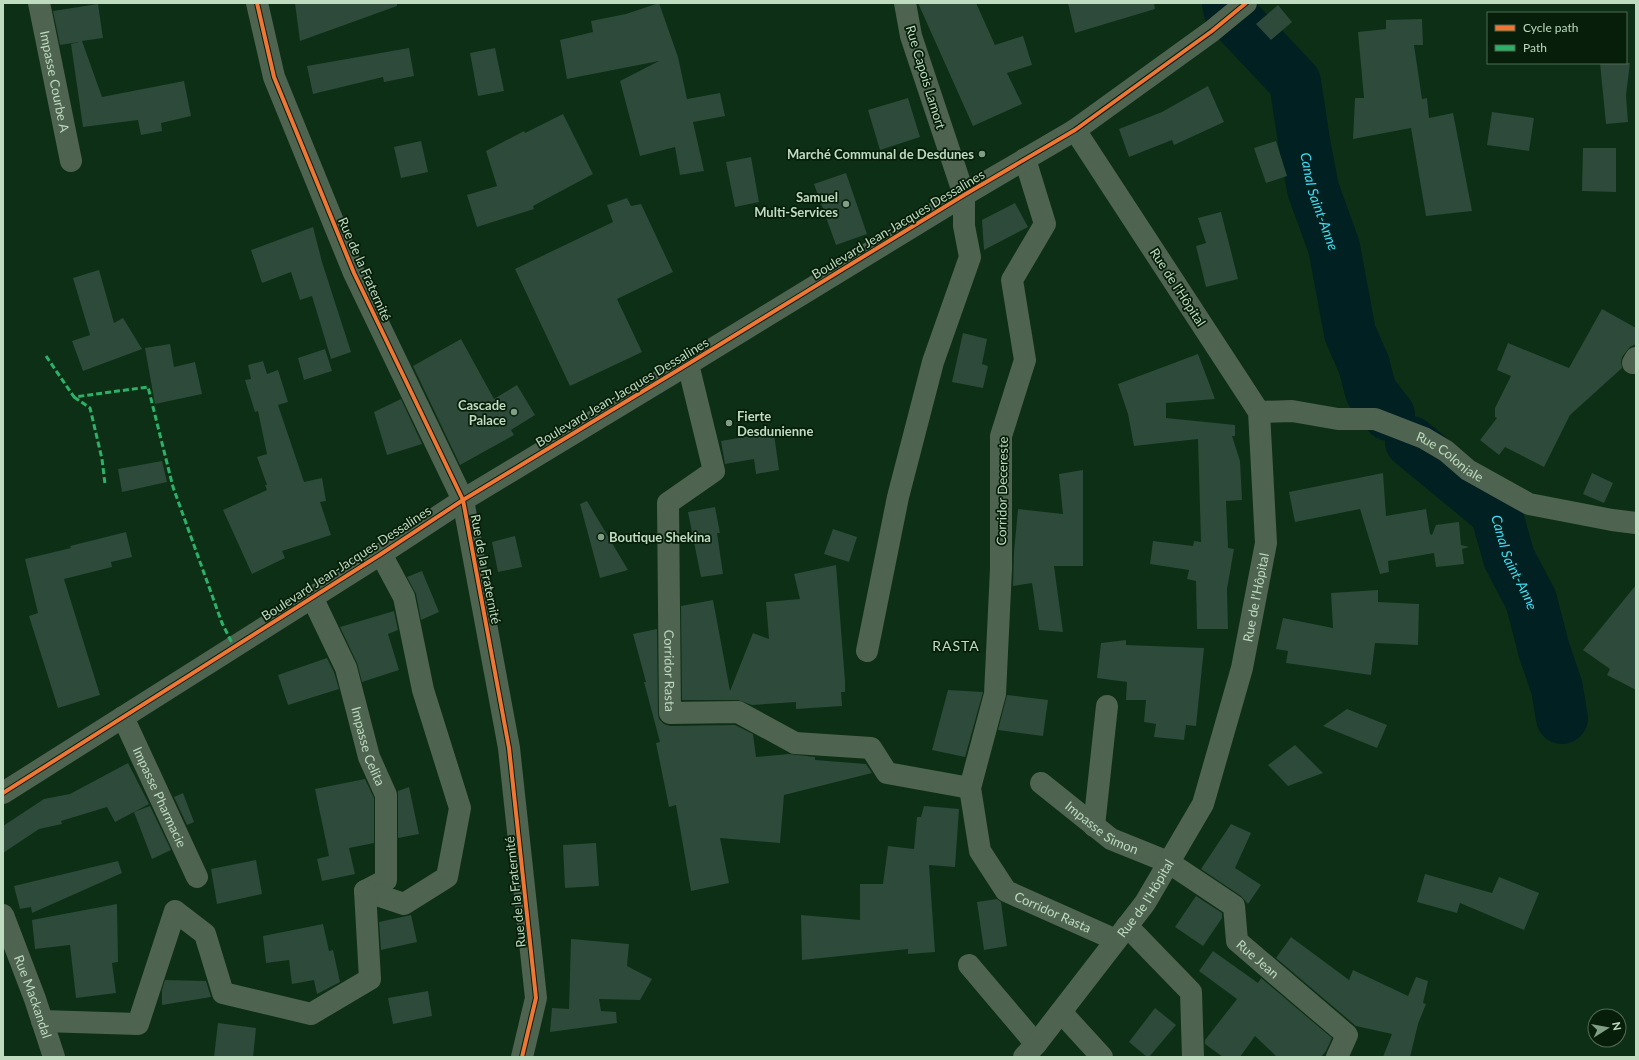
<svg xmlns="http://www.w3.org/2000/svg" width="1639" height="1060" viewBox="0 0 1639 1060" font-family="Lato,sans-serif">
<style>
.lines{fill:none;stroke-linecap:round;stroke-linejoin:round}
.river{stroke:#012021;stroke-width:52}
.building{fill:#2e4a3a}
.minor{stroke:#4e6350;stroke-width:22}
.quiet{stroke:#2db169;stroke-width:3;stroke-dasharray:6 3;stroke-linecap:butt}
.cycleway-casing{stroke:#071e0a;stroke-width:6}
.cycleway{stroke:#f07635;stroke-width:4}
.poi-dot{fill:#819f84;stroke:#071e0a;stroke-width:1.5}
.labels{text-anchor:middle;dominant-baseline:central;stroke-width:3.5;stroke-linejoin:round;paint-order:stroke}
.street-label{font-size:13px;fill:#bfdbc0;stroke:#071e0a}
.poi-label{font-size:13px;font-weight:bold;fill:#bfdbc0;stroke:#071e0a;text-anchor:end}
.water-label{font-size:14px;font-style:italic;fill:#44def0;stroke:#071e0a}
.neighbourhood-label{font-size:14px;letter-spacing:1px;fill:#bfdbc0;stroke:#071e0a}
</style>
<rect width="100%" height="100%" fill="#0d2f15"/>
<g class="lines">
<g class="river">
<path id="s1" d="M1228,3L1230,13L1295,82L1304,141L1313,189L1334,247L1350,333L1364,365L1371,392L1389,415"/>
<path id="s2" d="M1411,442L1496,512L1509,558L1531,600L1544,650L1557,688L1562,718"/>
</g>
</g>
<g class="building">
<polygon points="295,3 397,3 397,6 300,41"/>
<polygon points="659,3 678,57 687,99 720,93 725,116 693,122 704,171 680,175 675,147 640,156 620,81 659,61 567,79 560,40 593,32 591,21 626,14"/>
<polygon points="918,3 976,3 995,45 1023,36 1032,65 1007,73 1022,104 973,126"/>
<polygon points="1068,3 1154,3 1155,9 1075,33"/>
<polygon points="98,4 103,38 82,41 102,97 184,81 191,116 161,123 162,131 141,135 138,120 83,127 71,44 79,42 60,45 53,11"/>
<polygon points="1278,5 1292,22 1271,40 1256,24"/>
<polygon points="1422,19 1423,45 1414,45 1422,99 1427,98 1429,118 1453,113 1472,211 1426,216 1411,128 1353,139 1355,98 1364,98 1358,32 1386,29 1386,20"/>
<polygon points="409,48 414,76 384,82 383,77 313,94 307,66"/>
<polygon points="495,48 504,91 478,96 470,53"/>
<polygon points="1600,63 1630,63 1626,95 1628,122 1606,124"/>
<polygon points="1208,86 1224,122 1174,145 1172,140 1129,157 1119,129 1162,112"/>
<polygon points="908,98 920,137 880,150 868,110"/>
<polygon points="1492,112 1534,118 1529,151 1487,145"/>
<polygon points="563,114 593,174 533,206 534,209 477,227 467,195 497,186 486,151 524,131 525,133"/>
<polygon points="421,141 428,172 401,178 394,147"/>
<polygon points="1276,141 1287,176 1266,183 1254,148"/>
<polygon points="1583,148 1616,148 1616,192 1582,191"/>
<polygon points="751,157 759,202 735,207 726,162"/>
<polygon points="846,173 867,234 836,245 814,184"/>
<polygon points="627,198 631,206 641,204 673,272 617,299 642,352 570,386 515,269 613,222 607,205"/>
<polygon points="1015,203 1028,227 984,250 982,220"/>
<polygon points="1221,212 1238,279 1206,287 1196,246 1206,243 1198,218"/>
<polygon points="313,227 322,262 351,352 331,359 312,296 300,300 291,272 262,283 251,250"/>
<polygon points="99,270 114,323 123,318 142,349 83,371 72,341 90,335 73,278"/>
<polygon points="1602,309 1636,328 1636,344 1630,347 1622,357 1621,362 1622,368 1570,415 1544,467 1505,447 1499,455 1480,440 1497,418 1495,417 1495,408 1511,376 1497,370 1508,343 1569,368"/>
<polygon points="963,333 987,339 982,364 988,366 983,388 952,382"/>
<polygon points="461,339 494,399 517,385 535,415 511,430 514,435 460,465 413,366"/>
<polygon points="170,344 174,367 195,362 202,394 155,404 145,348"/>
<polygon points="325,349 332,371 304,380 298,358"/>
<polygon points="1198,354 1215,399 1166,403 1166,418 1235,425 1235,436 1232,436 1240,461 1242,500 1226,501 1228,548 1234,549 1227,589 1228,629 1197,629 1196,581 1187,579 1189,570 1150,564 1153,541 1193,546 1194,541 1201,542 1198,439 1134,446 1128,414 1118,384"/>
<polygon points="263,361 267,374 278,370 288,402 278,405 304,482 322,478 326,501 320,502 331,535 282,551 285,558 252,574 223,510 267,490 265,485 267,485 257,457 267,454 258,411 255,412 245,380 251,379 248,365"/>
<polygon points="401,399 422,444 387,455 374,412"/>
<polygon points="773,427 779,470 756,474 754,459 725,464 721,441 750,436 750,430"/>
<polygon points="162,461 167,482 122,492 118,469"/>
<polygon points="1083,470 1083,566 1054,566 1063,632 1039,630 1032,583 1013,586 1014,552 1018,509 1063,514 1059,474"/>
<polygon points="1383,473 1386,516 1426,509 1430,534 1432,535 1436,525 1459,522 1461,545 1469,547 1462,549 1464,564 1436,567 1434,553 1388,561 1389,572 1380,574 1360,509 1295,522 1289,492"/>
<polygon points="1592,473 1613,483 1604,503 1583,494"/>
<polygon points="587,501 628,570 600,578 580,504"/>
<polygon points="715,507 720,533 717,533 723,574 701,577 688,512"/>
<polygon points="833,529 857,537 849,562 824,554"/>
<polygon points="126,532 132,557 111,562 112,567 64,579 100,695 58,708 29,616 38,613 25,559 71,548 70,546"/>
<polygon points="515,536 522,567 498,572 492,542"/>
<polygon points="836,565 845,681 845,692 841,692 842,706 796,709 796,702 752,705 738,700 682,700 681,606 713,600 730,691 753,633 769,639 766,602 800,599 794,574"/>
<polygon points="422,571 439,612 421,620 416,594 407,577"/>
<polygon points="1636,585 1636,690 1607,675 1610,669 1583,650"/>
<polygon points="1378,590 1378,602 1419,604 1418,645 1375,643 1371,675 1286,663 1288,651 1276,649 1283,618 1333,628 1331,593"/>
<polygon points="394,611 398,630 388,634 399,670 362,682 357,663 340,627"/>
<polygon points="657,629 658,713 659,719 664,724 670,726 735,725 753,734 756,757 789,754 815,757 815,760 866,764 872,773 784,795 780,843 720,838 729,883 691,891 676,805 669,807 656,743 660,742 644,682 646,682 633,634"/>
<polygon points="1126,640 1126,645 1204,648 1196,726 1186,725 1184,740 1154,737 1156,724 1144,722 1146,700 1126,700 1127,682 1097,678 1101,643"/>
<polygon points="327,658 334,672 339,689 288,705 278,675"/>
<polygon points="948,690 983,692 965,757 932,750"/>
<polygon points="1007,695 1048,700 1043,736 998,730"/>
<polygon points="1347,709 1387,725 1377,748 1323,726"/>
<polygon points="1295,745 1323,773 1288,786 1268,765"/>
<polygon points="128,763 149,804 115,822 107,807 61,821 62,824 39,829 3,853 3,826 44,799 70,794"/>
<polygon points="365,779 374,798 374,843 349,848 355,874 322,881 317,859 329,856 315,789"/>
<polygon points="409,787 419,834 398,838 398,791"/>
<polygon points="183,793 194,822 187,825 174,797"/>
<polygon points="150,806 171,850 152,859 134,812"/>
<polygon points="924,806 959,809 955,867 929,865 935,952 908,954 908,949 802,960 801,915 860,920 860,884 883,884 888,846 914,849 917,817 921,817"/>
<polygon points="1231,824 1251,833 1235,868 1261,885 1248,904 1241,896 1201,869"/>
<polygon points="596,843 599,886 565,888 563,845"/>
<polygon points="256,860 262,894 217,904 211,869"/>
<polygon points="118,861 122,873 32,913 31,907 20,909 14,886"/>
<polygon points="1425,874 1492,893 1499,877 1539,893 1524,930 1460,903 1457,913 1417,902"/>
<polygon points="1196,896 1222,913 1222,918 1203,946 1175,927"/>
<polygon points="997,899 1001,902 1007,946 984,950 977,902"/>
<polygon points="117,904 118,962 112,963 116,993 76,998 70,945 35,949 32,920"/>
<polygon points="411,915 417,942 381,950 379,922"/>
<polygon points="323,924 329,951 333,950 340,982 317,994 314,980 292,984 289,960 266,963 263,936"/>
<polygon points="1291,937 1349,980 1353,970 1408,996 1416,977 1428,981 1423,1003 1426,1004 1418,1024 1410,1057 1383,1057 1392,1034 1356,1026 1276,958"/>
<polygon points="571,939 629,944 627,966 652,979 640,1000 599,999 601,1011 616,1012 617,1023 550,1032 552,1008 569,1009"/>
<polygon points="1213,951 1258,983 1261,978 1332,1038 1326,1051 1321,1057 1277,1057 1255,1036 1240,1057 1223,1057 1205,1044 1205,1040 1237,999 1199,971"/>
<polygon points="165,980 206,981 211,997 162,1005 162,990"/>
<polygon points="428,991 432,1016 393,1024 388,998"/>
<polygon points="1155,1008 1176,1025 1149,1057 1147,1057 1129,1042"/>
<polygon points="218,1023 256,1028 253,1057 214,1057"/>
</g>
<g class="lines">
<g class="minor">
<path id="s3" d="M39,3L71,161"/>
<polyline points="257,3 274,77 354,273 463,500 509,748 536,998 522,1057"/>
<path id="s4" d="M1025,159L1045,224L1012,280L1025,360L1001,436V569L995,694L970,788L980,851L1006,891L1116,940"/>
<polyline points="1633,363 1636,358"/>
<path id="s5" d="M688,364L714,471L668,503L670,713L738,712L795,743L871,748L887,773L970,788"/>
<path id="s6" d="M1259,412L1292,411L1338,419H1375L1424,438L1446,451L1468,470L1529,504L1612,520L1636,523"/>
<path id="s7" d="M312,597L346,668L369,757L386,795V880L365,891"/>
<polyline points="867,651 898,497 933,362 970,257 964,226 964,195 911,36 905,3"/>
<path id="s8" d="M123,717L197,877"/>
<path id="s9" d="M1041,783L1111,839L1168,862L1234,906L1237,941L1347,1035L1337,1057"/>
<polyline points="3,793 381,554 463,500 688,364 964,195 1075,130 1212,31 1246,3"/>
<polyline points="1094,826 1107,706"/>
<polyline points="365,891 404,904 447,877 460,808 423,690 404,597 381,554"/>
<path id="s10" d="M3,915L35,999L54,1057"/>
<polyline points="1127,926 1191,992 1193,1057"/>
<polyline points="969,965 1036,1044"/>
<polyline points="1061,1012 1102,1057"/>
<polyline points="42,1021 138,1024 175,911 205,934 223,993 311,1014 370,979 365,891"/>
<path id="s11" d="M1024,1057L1036,1044L1145,903L1203,804L1242,668L1266,543L1259,412L1075,130"/>
</g>
<g class="quiet">
<polyline points="46,356 74,397 148,387 173,487 222,623 234,647"/>
<polyline points="74,397 90,408 102,459 105,484"/>
</g>
<g class="cycleway-casing">
<g id="cycleway">
<polyline points="257,3 274,77 354,273 463,500 509,748 536,998 522,1057"/>
<polyline points="3,793 381,554 463,500 688,364 964,195 1075,130 1212,31 1246,3"/>
</g>
</g>
<use href="#cycleway" class="cycleway"/>
</g>
<g class="poi-dot">
<circle cx="982" cy="154" r="4"/>
<circle cx="846" cy="204" r="4"/>
<circle cx="514" cy="412" r="4"/>
<circle cx="729" cy="423" r="4"/>
<circle cx="601" cy="537" r="4"/>
</g>
<g class="labels">
<g class="street-label">
<text transform="translate(926 77) rotate(73)">Rue Capois Lamort</text>
<text stroke="none"><textPath href="#s3" startOffset="80">Impasse Courbe A</textPath></text>
<text transform="translate(898 224) rotate(-31)">Boulevard Jean-Jacques Dessalines</text>
<text transform="translate(365 269) rotate(66)">Rue de la Fraternité</text>
<text transform="translate(1178 287) rotate(57)">Rue de l'Hôpital</text>
<text transform="translate(622 392) rotate(-31)">Boulevard Jean-Jacques Dessalines</text>
<text stroke="none"><textPath href="#s6" startOffset="201">Rue Coloniale</textPath></text>
<text transform="translate(1002 491) rotate(-89)">Corridor Decereste</text>
<text transform="translate(346 563) rotate(-33)">Boulevard Jean-Jacques Dessalines</text>
<text transform="translate(486 569) rotate(79)">Rue de la Fraternité</text>
<text stroke="none"><textPath href="#s11" startOffset="524">Rue de l'Hôpital</textPath></text>
<text stroke="none"><textPath href="#s5" startOffset="334">Corridor Rasta</textPath></text>
<text stroke="none"><textPath href="#s7" startOffset="160">Impasse Celita</textPath></text>
<text stroke="none"><textPath href="#s8" startOffset="88">Impasse Pharmacie</textPath></text>
<text stroke="none"><textPath href="#s9" startOffset="76">Impasse Simon</textPath></text>
<text transform="translate(515 892) rotate(-96)">Rue de la Fraternité</text>
<text stroke="none"><textPath href="#s11" startOffset="200">Rue de l'Hôpital</textPath></text>
<text stroke="none"><textPath href="#s4" startOffset="812">Corridor Rasta</textPath></text>
<text stroke="none"><textPath href="#s9" startOffset="293">Rue Jean</textPath></text>
<text stroke="none"><textPath href="#s10" startOffset="87">Rue Mackandal</textPath></text>
</g>
<g class="poi-label">
<text x="974" y="154">Marché Communal de Desdunes</text>
<text x="838" y="197">Samuel<tspan x="838" dy="15">Multi-Services</tspan></text>
<text x="506" y="405">Cascade<tspan x="506" dy="15">Palace</tspan></text>
<text x="737" y="416" text-anchor="start">Fierte<tspan x="737" dy="15">Desdunienne</tspan></text>
<text x="609" y="537" text-anchor="start">Boutique Shekina</text>
</g>
<g class="water-label">
<text stroke="none"><textPath href="#s1" startOffset="227">Canal Saint-Anne</textPath></text>
<text stroke="none"><textPath href="#s2" startOffset="164">Canal Saint-Anne</textPath></text>
</g>
<g class="neighbourhood-label">
<text x="956" y="645">RASTA</text>
</g>
</g>
<rect width="1639" height="1060" fill="none" stroke="#bfdbc0" stroke-width="8"/>
<rect x="1487" y="12" width="140" height="52" fill="#071e0a" stroke="#516a53"/>
<rect x="1495" y="25" width="20" height="6" fill="#f07635" stroke="#516a53"/>
<text x="1523" y="32" font-size="12" fill="#bfdbc0">Cycle path</text>
<rect x="1495" y="45" width="20" height="6" fill="#2db169" stroke="#516a53"/>
<text x="1523" y="52" font-size="12" fill="#bfdbc0">Path</text>
<g transform="translate(1607 1028) rotate(79)"><circle r="19" fill="#071e0a" stroke="#516a53"/>
<path d="M0-3L7 15L0 10L-7 15Z" fill="#819f84"/>
<text y="-6" font-size="11" font-weight="bold" text-anchor="middle" fill="#bfdbc0">N</text>
</g>
</svg>
